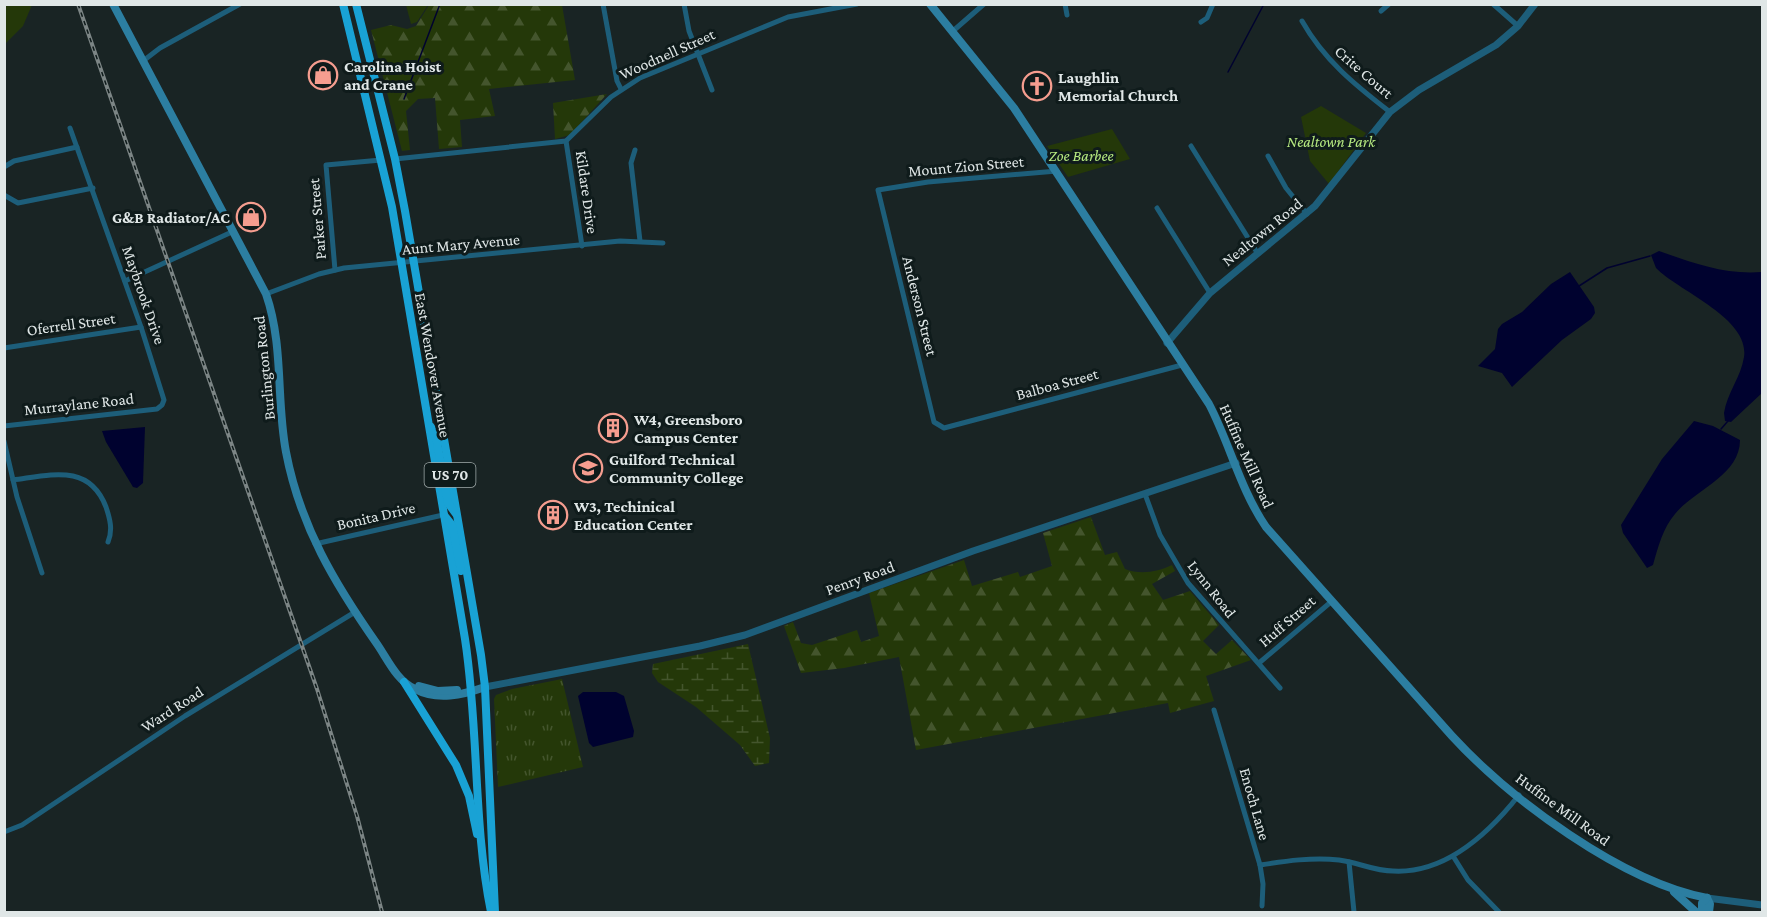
<svg xmlns="http://www.w3.org/2000/svg" width="1767" height="917" viewBox="0 0 1767 917" font-family="'Crimson Pro',serif">
<style>
.grass{fill:url(#grass-tufts)}
.forest{fill:url(#forest-firs)}
.wetland{fill:url(#wetland-marsh)}
.park{fill:#243809}
.water{fill:#00022f}
.lines{fill:none;stroke-linecap:round;stroke-linejoin:round}
.stream{stroke:#00022f;stroke-width:1.5}
.minor{stroke:#1d5e7a;stroke-width:5}
.tertiary{stroke:#1d5e7a;stroke-width:7}
.secondary{stroke:#2c7ea1;stroke-width:8}
.trunk{stroke:#19a2d5;stroke-width:8}
.rail-casing{stroke:#7c8585;stroke-width:4}
.rail{stroke:#0f1b1b;stroke-width:1.5;stroke-dasharray:4.5;stroke-linecap:butt}
.labels{text-anchor:middle;dominant-baseline:central;stroke-width:6;stroke-linejoin:round;paint-order:stroke}
.shield{fill:#0f1b1b;stroke:#a1aaaa;stroke-width:1.5}
.shield-label{font-size:15px;font-weight:bold;fill:#e0e7e7}
.street-label{font-size:16px;fill:#e0e7e7;stroke:#0f1b1b}
.poi-label{font-size:16px;font-weight:bold;fill:#e0e7e7;stroke:#0f1b1b;text-anchor:start}
.park-label{font-size:16px;font-style:italic;fill:#b6e980;stroke:#0f1b1b}
</style>
<defs>
<pattern id="grass-tufts" width="24" height="20" patternUnits="userSpaceOnUse" patternTransform="scale(1.5)"><rect width="24" height="20" fill="#243809"/><path d="M3 7l-1-3M5 7V3M7 7l1-3M15 17l-1-3M17 17v-4M19 17l1-3" fill="none" stroke="#44552d"/></pattern>
<pattern id="forest-firs" width="22" height="20" patternUnits="userSpaceOnUse" patternTransform="scale(1.5)"><rect width="22" height="20" fill="#243809"/><path d="M5 1l3.5 6h-7zM16 11l3.5 6h-7z" fill="#44552d"/></pattern>
<pattern id="wetland-marsh" width="20" height="14" patternUnits="userSpaceOnUse" patternTransform="scale(1.5)"><rect width="20" height="14" fill="#243809"/><path d="M1 5h8M5 5V1M11 12h8M15 12V8" fill="none" stroke="#44552d"/></pattern>
</defs>
<rect width="100%" height="100%" fill="#192424"/>
<polygon class="grass" points="562,679 583,767 498,787 494,699 496,695 512,689"/>
<g class="forest">
<polygon points="429,5 562,5 575,80 489,89 495,116 460,120 462,147 439,149 435,98 418,99 406,111 410,150 402,151 371,30 391,25 407,29 416,26"/>
<polygon points="607,94 570,135 555,139 553,103"/>
<path d="M1091,517L1105,555L1117,552L1125,569C1140,575 1158,572 1172,565L1175,571L1152,584L1163,600L1190,591L1219,625L1203,641L1216,654L1232,640L1251,660L1206,676L1214,701L1170,713L1168,703L916,750L899,657L844,668L801,673L784,626L793,622L801,643L812,645L857,630L861,642L879,636L869,593L964,560L972,586L1018,572L1020,577L1052,566L1043,533Z"/>
</g>
<polygon class="wetland" points="748,644 770,738 769,763 755,766 740,745 696,707 658,682 652,673 653,664"/>
<g class="park">
<polygon points="5,4 32,5 23,26 5,44"/>
<polygon points="406,5 406,4 428,5 417,22 411,24"/>
<polygon points="1321,106 1366,133 1329,184 1310,161 1301,117"/>
<polygon points="1112,129 1130,159 1068,177 1047,146"/>
</g>
<g class="water">
<path d="M1659,251C1693,263 1725,275 1762,272V393L1731,422L1725,421L1724,413C1727,393 1741,377 1744,357C1750,318 1678,291 1656,268L1651,255Z"/>
<polygon points="1570,272 1594,307 1595,313 1591,319 1562,340 1512,387 1502,373 1478,366 1495,349 1498,329 1502,324 1522,312 1551,284"/>
<path d="M1694,421L1713,426L1740,440C1740,476 1694,490 1675,514C1663,528 1658,547 1653,565L1647,568L1623,533L1621,525L1662,459Z"/>
<polygon points="145,427 143,483 137,488 133,487 106,442 102,431"/>
<polygon points="583,692 616,692 624,696 634,731 633,737 593,747 589,743 578,696"/>
</g>
<g class="lines">
<g class="stream">
<polyline points="1228,72 1264,4"/>
<polyline points="404,99 440,4"/>
<polyline points="1579,286 1607,268 1650,256"/>
<polyline points="1721,429 1728,421"/>
</g>
<g class="minor">
<polyline points="603,4 617,81 621,89"/>
<polyline points="684,4 689,31 712,90"/>
<polyline points="1065,4 1067,15"/>
<polyline points="1493,4 1518,26"/>
<polyline points="1381,11 1389,4"/>
<path d="M1302,21C1324,60 1355,85 1390,112"/>
<polyline points="1201,22 1207,18 1213,4"/>
<polyline points="953,31 984,4"/>
<polyline points="143,61 160,48 240,4"/>
<polyline points="566,141 582,246"/>
<polyline points="1191,146 1258,254"/>
<polyline points="635,150 631,163 640,241"/>
<polyline points="1268,156 1286,188 1307,214"/>
<polyline points="395,159 566,141 611,97 640,78 788,17 857,4"/>
<polyline points="4,167 14,161 77,147"/>
<polyline points="1057,171 928,182 878,190 934,422 944,428 1182,365"/>
<polyline points="4,195 18,203 93,188"/>
<polyline points="1157,208 1210,293"/>
<polyline points="335,270 326,165 381,160"/>
<polyline points="125,281 234,231"/>
<polyline points="266,294 319,274 344,268 620,241 663,243"/>
<polyline points="4,348 141,327"/>
<polyline points="4,426 157,409 162,405 164,400 141,327 70,128"/>
<polyline points="4,441 17,497 42,573"/>
<path d="M13,480C51,475 89,463 106,507C110,519 113,530 108,542"/>
<polyline points="1145,494 1160,535 1188,583 1280,688"/>
<polyline points="315,544 443,515"/>
<polyline points="1259,663 1332,601"/>
<polyline points="1214,710 1260,865 1263,884 1262,906"/>
<polyline points="4,832 22,825 185,716 355,612"/>
<polyline points="1453,856 1468,880 1499,912"/>
<polyline points="1349,862 1354,912"/>
<path d="M1260,865C1285,861 1313,857 1339,860C1357,862 1374,871 1393,871C1445,874 1489,833 1519,795"/>
</g>
<g class="tertiary">
<polyline points="1167,343 1210,293 1315,206 1390,112 1419,90 1496,45 1518,26 1535,4"/>
<polyline points="485,687 700,646 745,635 973,551 1236,463"/>
<polyline points="1707,898 1762,905"/>
</g>
<g class="secondary">
<path d="M113,4L266,294C284,346 276,400 286,452C300,526 335,584 377,644C388,660 397,681 415,689C437,701 463,695 485,687"/>
<path d="M930,4L1014,108L1209,404C1230,444 1240,489 1266,527L1452,736C1510,799 1622,882 1707,898"/>
<polyline points="419,686 438,691 457,690"/>
<polyline points="1674,892 1696,912"/>
<polyline points="1707,898 1710,904 1709,912"/>
<polyline points="1702,912 1702,903 1707,898"/>
</g>
<g class="trunk">
<path d="M343,4L392,207L465,639C479,730 473,823 491,912"/>
<polyline points="356,4 395,159 405,211 481,655 485,687 495,912"/>
<polyline points="431,427 436,437 448,503 456,514"/>
<polyline points="444,515 452,525 461,571"/>
<polyline points="404,682 456,765 469,796 477,834"/>
</g>
<g class="rail-casing">
<polyline id="rail" points="78,4 317,689 357,816 382,912"/>
</g>
<use href="#rail" class="rail"/>
</g>
<defs>
<g id="shop-ring" transform="scale(1.5)"><circle r="9.5" fill="#0f1b1b" stroke="#f59d8f" stroke-width="1.5"/><path d="M-5-2.5h2.3a2.7 3.5 0 0 1 5.4 0H5L5.5 6h-11ZM-1.5-2.5h3a1.5 2.3 0 0 0-3 0Z" fill="#f59d8f"/></g>
<g id="church-ring" transform="scale(1.5)"><circle r="9.5" fill="#0f1b1b" stroke="#f59d8f" stroke-width="1.5"/><path d="M-1.2-6h2.4v3.5h3.3v2.4h-3.3V6h-2.4V-.1h-3.3v-2.4h3.3Z" fill="#f59d8f"/></g>
<g id="building-ring" transform="scale(1.5)"><circle r="9.5" fill="#0f1b1b" stroke="#f59d8f" stroke-width="1.5"/><path d="M-4-6H4V6H1V3H-1V6H-4ZM-2.5-4.3h1.7v1.8h-1.7ZM.8-4.3h1.7v1.8H.8ZM-2.5-1h1.7V.8h-1.7ZM.8-1h1.7V.8H.8Z" fill="#f59d8f"/></g>
<g id="university-ring" transform="scale(1.5)"><circle r="9.5" fill="#0f1b1b" stroke="#f59d8f" stroke-width="1.5"/><path d="M0-5L7-2L0 1L-7-2ZM-4 1L0 2.5L4 1V4Q0 6-4 4Z" fill="#f59d8f"/></g>
</defs>
<g fill-rule="evenodd">
<use href="#shop-ring" x="323" y="75"/>
<use href="#church-ring" x="1037" y="86"/>
<use href="#shop-ring" x="251" y="217"/>
<use href="#building-ring" x="613" y="428"/>
<use href="#university-ring" x="588" y="468"/>
<use href="#building-ring" x="553" y="515"/>
</g>
<g class="labels">
<rect class="shield" x="424.5" y="463" width="51" height="24" rx="4.5"/>
<g class="shield-label">
<text x="450" y="475">US 70</text>
</g>
<g class="street-label">
<text transform="translate(667 54) rotate(-24)">Woodnell Street</text>
<text transform="translate(1364 72) rotate(41)">Crite Court</text>
<text transform="translate(966 166) rotate(-5)">Mount Zion Street</text>
<text transform="translate(587 192) rotate(82)">Kildare Drive</text>
<text transform="translate(317 219) rotate(-95)">Parker Street</text>
<text transform="translate(1262 232) rotate(-39)">Nealtown Road</text>
<text transform="translate(461 244) rotate(-5)">Aunt Mary Avenue</text>
<text transform="translate(144 295) rotate(71)">Maybrook Drive</text>
<text transform="translate(920 306) rotate(76)">Anderson Street</text>
<text transform="translate(71 324) rotate(-8)">Oferrell Street</text>
<text transform="translate(433 365) rotate(80)">East Wendover Avenue</text>
<text transform="translate(264 368) rotate(-96)">Burlington Road</text>
<text transform="translate(1057 384) rotate(-15)">Balboa Street</text>
<text transform="translate(79 404) rotate(-6)">Murraylane Road</text>
<text transform="translate(1247 456) rotate(66)">Huffine Mill Road</text>
<text transform="translate(376 516) rotate(-13)">Bonita Drive</text>
<text transform="translate(860 578) rotate(-20)">Penry Road</text>
<text transform="translate(1212 589) rotate(52)">Lynn Road</text>
<text transform="translate(1287 621) rotate(-41)">Huff Street</text>
<text transform="translate(172 709) rotate(-33)">Ward Road</text>
<text transform="translate(1255 804) rotate(74)">Enoch Lane</text>
<text transform="translate(1563 809) rotate(36)">Huffine Mill Road</text>
</g>
<g class="poi-label">
<text x="344" y="66">Carolina Hoist<tspan x="344" dy="18">and Crane</tspan></text>
<text x="1058" y="77">Laughlin<tspan x="1058" dy="18">Memorial Church</tspan></text>
<text x="230" y="217" text-anchor="end">G&amp;B Radiator/AC</text>
<text x="634" y="419">W4, Greensboro<tspan x="634" dy="18">Campus Center</tspan></text>
<text x="609" y="459">Guilford Technical<tspan x="609" dy="18">Community College</tspan></text>
<text x="574" y="506">W3, Techinical<tspan x="574" dy="18">Education Center</tspan></text>
</g>
<g class="park-label">
<text x="1331" y="141">Nealtown Park</text>
<text x="1081" y="155">Zoe Barbee</text>
</g>
</g>
<rect width="1767" height="917" fill="none" stroke="#e0e7e7" stroke-width="12"/>
</svg>
